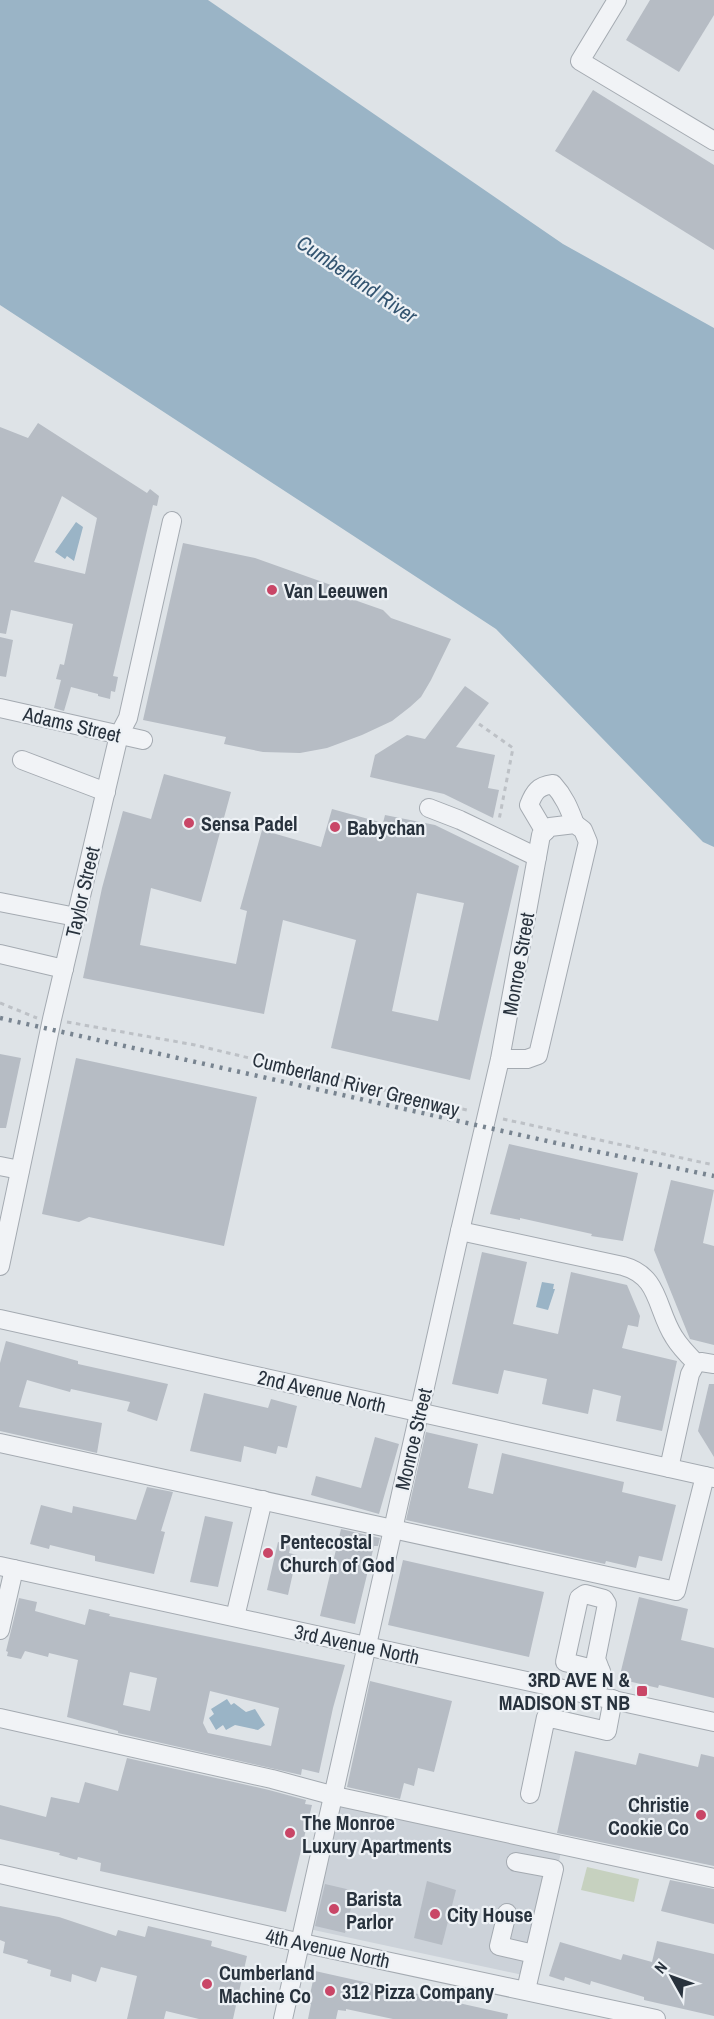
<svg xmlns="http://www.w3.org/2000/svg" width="714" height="2019" viewBox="0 0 714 2019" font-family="'Archivo Narrow',sans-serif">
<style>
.built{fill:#ccd2d9}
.green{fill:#c6d1bf}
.water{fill:#9ab4c6}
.building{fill:#b6bcc4;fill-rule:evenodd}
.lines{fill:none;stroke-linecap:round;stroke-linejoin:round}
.minor-casing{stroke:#a4aab1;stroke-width:20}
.path{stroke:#bdc1c6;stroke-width:3;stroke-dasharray:4.5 4.5;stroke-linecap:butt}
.minor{stroke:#f1f3f6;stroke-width:18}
.rail{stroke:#788490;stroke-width:4.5;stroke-dasharray:3 6;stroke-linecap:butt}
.poi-dot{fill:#c94667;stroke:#edf1f5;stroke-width:2}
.labels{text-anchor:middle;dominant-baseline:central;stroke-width:4.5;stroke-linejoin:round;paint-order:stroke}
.poi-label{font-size:20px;font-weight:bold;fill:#28323d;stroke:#edf1f5;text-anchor:start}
.street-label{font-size:20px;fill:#28323d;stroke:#edf1f5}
.water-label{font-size:21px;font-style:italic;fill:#335470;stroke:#edf1f5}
</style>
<rect width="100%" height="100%" fill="#dee3e7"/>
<polygon class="built" points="339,1800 562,1848 532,1977 309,1929"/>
<polygon class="green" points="587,1867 639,1879 634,1902 581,1890"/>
<g class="water">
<polygon points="0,0 208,0 563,244 714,328 714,847 703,842 496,629 0,305"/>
<polygon points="76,522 83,527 74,561 67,556 65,559 55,552"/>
<polygon points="542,1282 554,1284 553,1289 555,1289 548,1310 536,1307"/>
<polygon points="227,1699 231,1705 234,1703 246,1712 255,1709 265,1725 258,1730 235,1725 226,1730 223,1725 216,1730 209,1718 214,1714 211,1709"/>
</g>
<g class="building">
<polygon points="650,0 714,0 714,15 679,72 626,40"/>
<polygon points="593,90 714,165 714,250 555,151"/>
<path d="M38,423L147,493L150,489L159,496L157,506L153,505L113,676L118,677L115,692L111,691L110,699L98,696V694L71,687L64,711L54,708L61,680L56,679L60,664L64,665L73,624L11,610L6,634L0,633V427L28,438ZM62,496L97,518L85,574L34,562Z"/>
<polygon points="183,543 255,558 345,590 343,596 383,610 391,618 451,639 431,680 421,697 410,707 392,721 362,735 327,748 300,753 263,752 224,744 226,737 143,720"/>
<polygon points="0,637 13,640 6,677 0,676"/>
<polygon points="465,686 489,703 456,747 495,755 488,788 499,790 493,818 444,794 370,777 375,755 407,735 425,739"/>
<path d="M164,774L231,792L201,902L151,888L140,945L236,964L247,911L240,909L262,830L321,847L332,809L383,823L385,815L435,825L519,866L470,1080L331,1048L356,940L283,920L264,1014L83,978L102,888L123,811L151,819ZM417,893L464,903L438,1021L392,1011Z"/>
<polygon points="0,1054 21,1058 6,1128 0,1128"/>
<polygon points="76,1058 257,1097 224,1246 89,1217 79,1222 42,1214"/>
<polygon points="509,1144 638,1173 623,1241 591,1236 592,1234 520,1218 520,1220 490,1214"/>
<polygon points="671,1180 714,1190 703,1243 714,1246 714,1345 690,1339 654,1250"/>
<polygon points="482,1252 527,1262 513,1324 558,1334 571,1272 627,1285 640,1316 638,1327 628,1325 622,1348 677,1361 662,1431 616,1421 621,1396 593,1389 588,1414 542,1404 547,1379 504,1370 498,1394 452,1384"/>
<polygon points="6,1341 78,1361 78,1364 168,1384 157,1421 127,1411 130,1402 71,1389 70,1392 27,1380 19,1407 102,1423 97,1453 0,1431 0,1363"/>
<polygon points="709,1384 714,1384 714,1457 698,1431"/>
<polygon points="204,1393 268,1408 271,1399 297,1406 287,1448 278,1446 276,1454 244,1446 241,1462 190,1451"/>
<polygon points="426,1432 478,1444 468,1488 493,1494 502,1453 624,1482 622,1492 676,1505 662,1561 639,1556 636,1568 606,1561 605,1564 406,1520"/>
<polygon points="375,1437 399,1444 379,1514 311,1495 316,1476 361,1488"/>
<polygon points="147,1487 173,1492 161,1531 165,1532 154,1574 95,1561 95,1556 50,1545 49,1549 30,1544 41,1505 72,1513 73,1506 136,1520"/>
<polygon points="205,1516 233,1522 218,1587 190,1582"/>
<polygon points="341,1529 380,1538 378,1546 374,1546 355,1624 320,1616"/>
<polygon points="278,1542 291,1545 289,1553 297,1555 288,1595 267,1590"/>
<polygon points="403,1560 544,1592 529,1657 388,1625"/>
<polygon points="639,1597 688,1609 681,1640 714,1648 714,1698 659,1685 658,1688 619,1679"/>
<path d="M19,1598L37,1602L35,1611L85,1625L89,1609L110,1614L109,1616L345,1665L333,1708L319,1773L302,1769L301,1775L118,1733V1731L67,1717L78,1660L49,1653L48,1657L25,1651L21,1659L7,1656L8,1652L6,1651ZM130,1672L157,1678L150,1711L123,1705ZM210,1691L279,1708L271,1746L208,1733L203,1723Z"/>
<polygon points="370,1681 452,1701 434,1772 418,1768 414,1786 404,1783 400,1799 347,1787"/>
<polygon points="575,1751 636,1765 639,1753 698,1767 701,1754 714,1757 714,1866 557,1833"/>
<polygon points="127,1758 269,1790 306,1800 305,1804 312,1805 286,1912 100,1871 101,1863 78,1857 77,1860 59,1855 60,1853 0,1839 0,1805 46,1817 51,1797 79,1803 85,1782 118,1791"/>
<polygon points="670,1880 714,1889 714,1924 661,1911"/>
<polygon points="427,1881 456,1890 442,1945 414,1938"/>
<polygon points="325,1884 355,1891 345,1933 315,1926"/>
<polygon points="0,1906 59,1917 116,1936 118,1930 145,1937 148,1926 212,1941 211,1946 247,1956 233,2019 199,2019 166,2011 164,2019 127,2019 137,1976 101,1967 96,1982 72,1974 71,1982 50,1976 51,1970 27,1963 28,1960 3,1953 5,1942 0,1940"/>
<polygon points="657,1941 714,1954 714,2016 644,2000 644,1997 591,1981 590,1985 565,1977 564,1981 549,1976 560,1942 621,1960 623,1954 652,1962"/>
<polygon points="315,1971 508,2014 507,2019 393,2019 346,2009 346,2011 338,2010 336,2019 308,2019 311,2004 308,2004"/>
</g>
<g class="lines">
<g class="minor-casing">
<g id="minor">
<polyline points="617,0 580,61 714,141"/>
<polyline points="0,708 143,740"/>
<polyline points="22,760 106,792"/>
<polyline points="429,808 460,820 537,857"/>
<path d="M545,832L529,805C534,792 538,786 553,784C564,796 569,808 575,824"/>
<polyline points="0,902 76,917"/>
<polyline points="0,954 64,969"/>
<polyline points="0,1166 20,1170"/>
<path d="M460,1231L623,1266C660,1276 656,1309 674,1337C680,1347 688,1355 696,1363L690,1374L669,1468"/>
<polyline points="0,1266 52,1019 119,735 128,718 172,521"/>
<polyline points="0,1319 714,1478"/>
<polyline points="696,1363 701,1362 714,1364"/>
<polyline points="0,1443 676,1591 705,1476"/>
<polyline points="0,1566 714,1722"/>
<polyline points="235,1617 263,1500"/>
<polyline points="0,1630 14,1569"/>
<path d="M595,1696L601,1673C600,1668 598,1664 596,1659L607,1604L604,1599L585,1594L579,1598L565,1662L601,1671"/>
<polyline points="0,1718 272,1779 335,1796 714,1878"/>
<polyline points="530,1794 546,1717 607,1731 613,1699"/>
<polyline points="516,1862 554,1869 526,1990"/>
<polyline points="0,1874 288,1940 656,2019"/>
<polyline points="507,1913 499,1946 534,1954"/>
<polyline points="283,2019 460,1231 500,1059 541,835 550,827 575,824 583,830 588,842 538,1055 527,1059 500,1059"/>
</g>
</g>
<g class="path">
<polyline points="479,724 513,748 499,820"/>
<polyline points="0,1003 37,1018"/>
<polyline points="67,1022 195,1045 471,1111"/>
<polyline points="503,1119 714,1165"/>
</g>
<use href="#minor" class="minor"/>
<polyline class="rail" points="0,1018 556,1143 714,1176"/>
</g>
<g class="poi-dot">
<circle cx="272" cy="590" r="6"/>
<circle cx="189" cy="823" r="6"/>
<circle cx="335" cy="827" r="6"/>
<circle cx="268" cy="1553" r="6"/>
<rect x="636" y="1685" width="12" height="12" rx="3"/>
<circle cx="701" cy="1815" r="6"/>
<circle cx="290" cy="1833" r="6"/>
<circle cx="334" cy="1909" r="6"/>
<circle cx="435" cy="1914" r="6"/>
<circle cx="207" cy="1984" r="6"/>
<circle cx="330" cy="1991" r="6"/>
</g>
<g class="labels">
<g class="poi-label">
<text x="284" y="590">Van Leeuwen</text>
<text x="201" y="823">Sensa Padel</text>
<text x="347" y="827">Babychan</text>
<text x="280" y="1541">Pentecostal<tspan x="280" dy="23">Church of God</tspan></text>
<text x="630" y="1679" text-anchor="end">3RD AVE N &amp;<tspan x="630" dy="23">MADISON ST NB</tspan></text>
<text x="689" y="1804" text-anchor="end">Christie<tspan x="689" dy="23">Cookie Co</tspan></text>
<text x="302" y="1822">The Monroe<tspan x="302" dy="23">Luxury Apartments</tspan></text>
<text x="346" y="1898">Barista<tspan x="346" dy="23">Parlor</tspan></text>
<text x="447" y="1914">City House</text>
<text x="219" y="1972">Cumberland<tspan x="219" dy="23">Machine Co</tspan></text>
<text x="342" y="1991">312 Pizza Company</text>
</g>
<g class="street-label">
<text transform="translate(72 724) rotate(13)">Adams Street</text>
<text transform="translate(82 892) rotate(-77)">Taylor Street</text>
<text transform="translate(518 964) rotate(-80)">Monroe Street</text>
<text transform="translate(356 1084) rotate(14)">Cumberland River Greenway</text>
<text transform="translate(322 1391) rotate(13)">2nd Avenue North</text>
<text transform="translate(413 1439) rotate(-77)">Monroe Street</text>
<text transform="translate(357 1644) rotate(12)">3rd Avenue North</text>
<text transform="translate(328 1948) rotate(12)">4th Avenue North</text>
</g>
<g class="water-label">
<text transform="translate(357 279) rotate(34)">Cumberland River</text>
</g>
</g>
<g transform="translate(672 1977) rotate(310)" stroke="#edf1f5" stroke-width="4.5" paint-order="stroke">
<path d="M0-4.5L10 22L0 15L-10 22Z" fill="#28323d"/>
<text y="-9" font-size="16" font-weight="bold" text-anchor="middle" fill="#28323d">N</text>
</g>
</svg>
